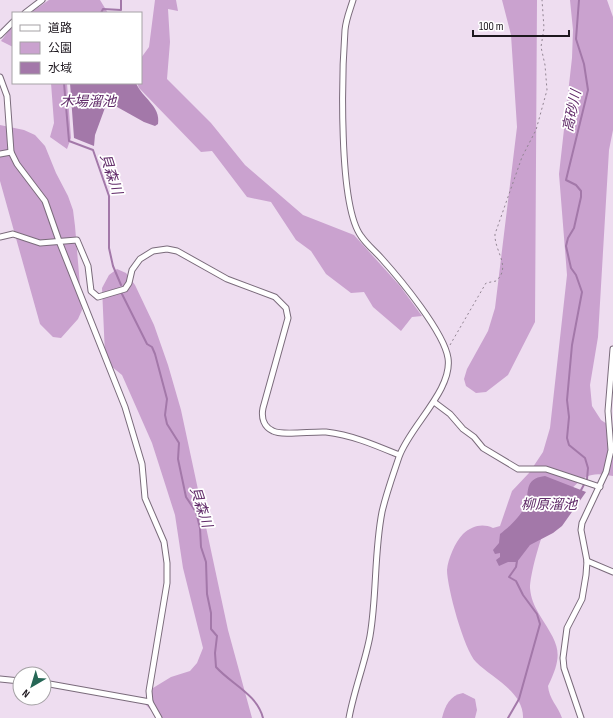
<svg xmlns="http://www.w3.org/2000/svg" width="613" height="718" viewBox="0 0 613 718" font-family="'Sofia Sans Condensed','Noto Sans JP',sans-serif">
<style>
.green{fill:#caa2cf}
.water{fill:#a378a9}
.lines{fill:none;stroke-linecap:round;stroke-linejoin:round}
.stream{stroke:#a378a9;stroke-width:2}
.minor-casing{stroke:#7a6b7b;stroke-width:7}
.path{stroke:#918492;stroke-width:1;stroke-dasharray:2 3;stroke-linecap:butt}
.minor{stroke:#fff;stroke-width:5}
.labels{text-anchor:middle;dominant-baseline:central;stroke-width:3.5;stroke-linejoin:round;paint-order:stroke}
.water-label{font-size:14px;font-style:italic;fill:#612b69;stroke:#fff}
</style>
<rect width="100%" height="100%" fill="#eeddf0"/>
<g class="green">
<polygon points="49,0 100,0 108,13 30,13"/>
<polygon points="155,0 176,0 178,11 168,9 170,42 167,79 211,123 245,165 303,215 354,235 400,286 422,316 412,317 401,331 373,307 364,292 351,293 326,274 311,251 296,240 271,202 247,197 212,151 201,152 139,88 137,83 141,83 141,58 149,47"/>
<polygon points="502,0 537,0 535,322 508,375 486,392 476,393 466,386 464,379 467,369 488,331 495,308 517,127 511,35"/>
<path d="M570,0H607L613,17V130L609,150L598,337L590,385L592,406L601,420L613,428V476C607,475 598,473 592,475C575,478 553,511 546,526C540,539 530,575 530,588C531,599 534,605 539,614C558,645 565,651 548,686C549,699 558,706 562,718H523C524,692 492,678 476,662C464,650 447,587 447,570C448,559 455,542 463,534C472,526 482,523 493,528L500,526L512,491L529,473L543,452L550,428L567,275L559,174L572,58L573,30Z"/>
<polygon points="13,25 13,47 1,41"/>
<polygon points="51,83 67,83 71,138 67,149 50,137 54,123"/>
<polygon points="0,125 24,130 35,135 45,146 56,173 68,196 73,210 75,226 82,310 78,319 61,338 53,337 40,324 0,181"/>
<polygon points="117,269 126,273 135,285 154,325 168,365 181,410 228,630 252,718 159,718 145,704 147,696 153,688 171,677 190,671 197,663 203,648 183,568 175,515 152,443 122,375 111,366 105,355 102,288 109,275"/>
<path d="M463,693L475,699L477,710L475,718H442C445,706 450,695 463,693Z"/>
</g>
<g class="water">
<path d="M70,83H136C142,98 161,106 158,124L155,126L144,122L110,103L106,105L95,135L94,146L74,138Z"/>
<path d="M545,476L586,492L562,526L553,533L530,545L517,562H508L499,566L496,560L500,557V553L495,554L493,550L499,543L500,534C508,528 520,517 524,508C531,493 522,479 545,476Z"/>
</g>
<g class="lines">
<g class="stream">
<polyline points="579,0 576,39 584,64 588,90 566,180 576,185 581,191 581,197 574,228 568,238 566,246 571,268 576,275 582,292 572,345 567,400 569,417 567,438 569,445 585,458 588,468 587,479 580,492"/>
<polyline points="101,13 103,9 121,10 121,0"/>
<polyline points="64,83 69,141 93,150 109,196 109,248 113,266 121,285"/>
<path d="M122,294L147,344L152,347L155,354L167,399L165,415L167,424L179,443L178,459L186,497L196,512L200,528L201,547L206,562L207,594L211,613V629L217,636L215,653L216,667C231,684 257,694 263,718"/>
<polyline points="508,718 519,699 540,624 537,614 523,595 516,581 509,577 516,567 517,561"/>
</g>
<g class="minor-casing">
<g id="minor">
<polyline points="25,13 42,0"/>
<polyline points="0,35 13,22"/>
<polyline points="0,77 7,96 11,152 17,164 45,201 59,241 125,407 142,464 145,498 164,542 167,563 167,583 149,691 150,702 159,718"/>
<polyline points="0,154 11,152"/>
<path d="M0,237L13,234L40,243L77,240L88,266L91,291L98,297L125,289L129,283L132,270L140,259L153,251L167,249L177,251L227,279L275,297L286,308L288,318L263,408C261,418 264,427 273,431C282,436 313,431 326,432C352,435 375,445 399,455"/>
<polyline points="434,402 450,414 463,429 474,437 483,448 518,469 546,469 600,487"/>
<polyline points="587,561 613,572"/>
<polyline points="0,679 20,681"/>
<polyline points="44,683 150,702"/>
<path d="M349,718C354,690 365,663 370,636C377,595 374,553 382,512C386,494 393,475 399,457C409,427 453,390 448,358C444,332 400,279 382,259C375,251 367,245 361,236C338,205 342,71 345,30C346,19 350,10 353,0"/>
<polyline points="581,718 564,668 563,658 567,628 582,599 586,575 587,561 581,530 582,523 606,472 611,450 608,411 613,349"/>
</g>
</g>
<path class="path" d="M450,345L486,283L496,281C512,267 494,251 495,234L522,157L536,130L547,90L545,65L541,47L544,28L542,0"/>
<use href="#minor" class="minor"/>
</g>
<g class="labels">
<g class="water-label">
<text x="88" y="101">木場溜池</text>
<text transform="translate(572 111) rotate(-78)">高砂川</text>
<text transform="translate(111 174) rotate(72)">貝森川</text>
<text x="549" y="504">柳原溜池</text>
<text transform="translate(201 507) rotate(72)">貝森川</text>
</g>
</g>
<rect x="12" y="12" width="130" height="72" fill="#ffffff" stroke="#a5a2a5"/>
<rect x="20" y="25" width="20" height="6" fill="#ffffff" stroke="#a5a2a5"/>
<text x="48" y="32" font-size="12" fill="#1d171e">道路</text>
<rect x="20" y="42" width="20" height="12" fill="#caa2cf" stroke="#a5a2a5"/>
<text x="48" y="52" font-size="12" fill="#1d171e">公園</text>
<rect x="20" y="62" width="20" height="12" fill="#a378a9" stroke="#a5a2a5"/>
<text x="48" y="72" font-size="12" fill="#1d171e">水域</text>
<g transform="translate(32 686) rotate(218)"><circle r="19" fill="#ffffff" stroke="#a5a2a5"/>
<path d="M0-3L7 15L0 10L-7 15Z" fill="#266756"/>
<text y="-6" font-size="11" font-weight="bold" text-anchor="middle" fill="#1d171e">N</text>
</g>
<path d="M473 30v6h96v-6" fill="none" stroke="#1d171e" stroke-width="2"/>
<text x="479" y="30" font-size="12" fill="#1d171e" stroke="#ffffff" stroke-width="3" paint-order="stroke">100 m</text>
</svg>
